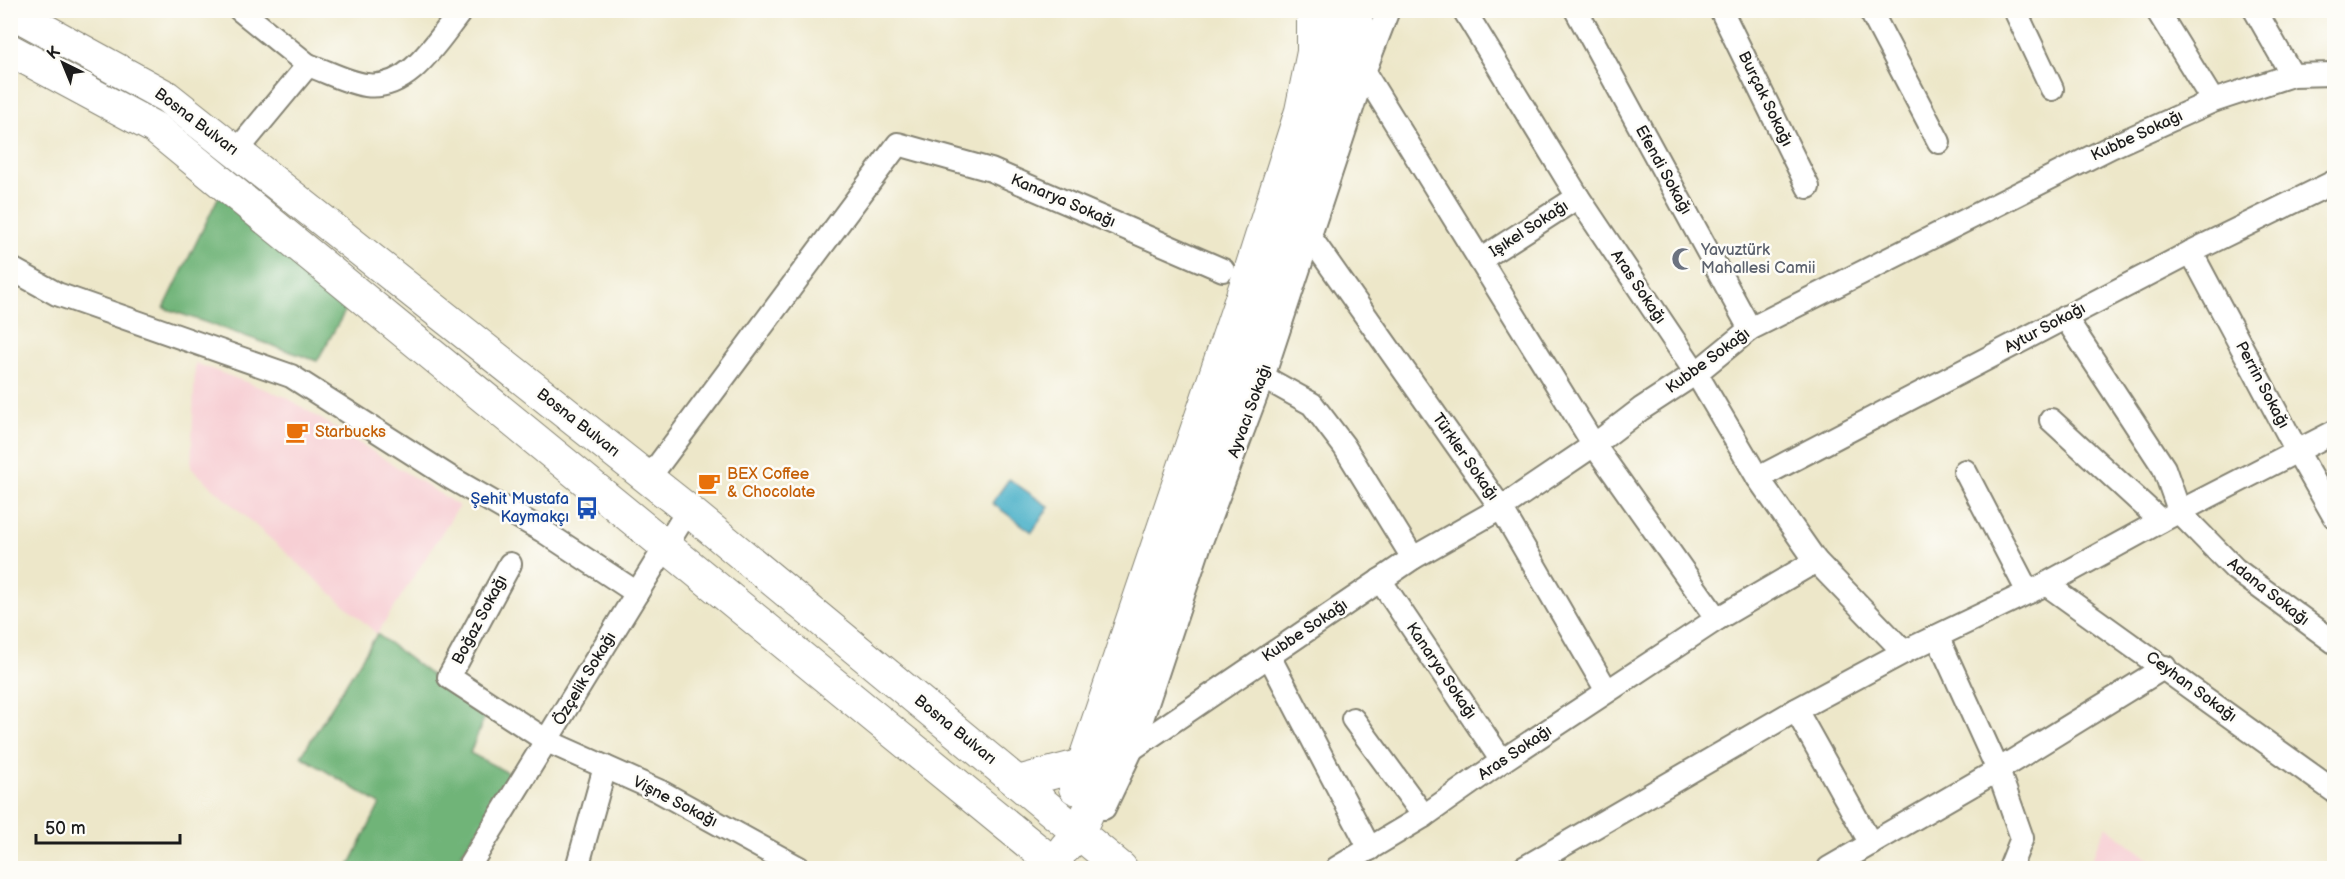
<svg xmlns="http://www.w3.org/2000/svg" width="2345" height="879" viewBox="0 0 2345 879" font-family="'Balsamiq Sans',sans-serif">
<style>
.built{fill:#f7cfd4}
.forest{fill:#70b478;stroke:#46684a;stroke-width:1.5}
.water{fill:#48b0c8;stroke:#326672;stroke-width:1.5}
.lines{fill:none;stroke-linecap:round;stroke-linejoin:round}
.street-casing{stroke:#848272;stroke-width:26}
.secondary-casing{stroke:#848272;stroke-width:34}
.street{stroke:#fff;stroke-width:22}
.secondary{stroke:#fff;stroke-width:32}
.labels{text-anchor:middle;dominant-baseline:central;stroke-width:5;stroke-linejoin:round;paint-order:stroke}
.street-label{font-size:16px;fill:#1c1c1c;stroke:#fdfcf7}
.worship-label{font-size:16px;fill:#5b616d;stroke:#fdfcf7;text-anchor:start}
.food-label{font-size:16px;fill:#c56008;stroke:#fdfcf7;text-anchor:start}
.transit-label{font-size:16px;fill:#164399;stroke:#fdfcf7;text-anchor:end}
</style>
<rect width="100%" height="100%" fill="#fdfcf7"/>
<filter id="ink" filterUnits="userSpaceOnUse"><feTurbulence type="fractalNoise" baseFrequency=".0167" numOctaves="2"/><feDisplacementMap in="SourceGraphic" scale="12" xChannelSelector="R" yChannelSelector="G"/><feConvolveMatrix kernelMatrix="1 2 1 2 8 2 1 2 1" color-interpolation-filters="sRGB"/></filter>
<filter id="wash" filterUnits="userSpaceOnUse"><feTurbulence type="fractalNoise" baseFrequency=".008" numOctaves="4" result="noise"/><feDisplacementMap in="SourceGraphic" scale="24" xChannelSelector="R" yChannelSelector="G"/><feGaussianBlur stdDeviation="1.35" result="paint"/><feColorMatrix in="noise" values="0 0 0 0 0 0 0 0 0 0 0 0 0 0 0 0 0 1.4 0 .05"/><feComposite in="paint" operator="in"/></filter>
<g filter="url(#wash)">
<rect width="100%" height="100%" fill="#ede7c9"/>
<g class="built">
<polygon points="195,363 286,397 459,506 377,634 191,468"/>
<polygon points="2106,826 2161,868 2088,868"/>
</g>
<g class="forest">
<polygon points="220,194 347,308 317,361 164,308"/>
<polygon points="377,634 485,716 470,753 514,776 452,868 348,868 380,804 301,756"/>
</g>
<polygon class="water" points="1009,479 1049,507 1032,532 992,503"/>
</g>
<g filter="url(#ink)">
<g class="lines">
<g class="street-casing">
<g id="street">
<polyline points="240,10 308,65"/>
<polyline points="1361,10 1364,72 1594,445 1717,619"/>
<polyline points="1464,10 1578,197 1696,373 1758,478 1816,561 1904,652"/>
<polyline points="1576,10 1750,329"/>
<polyline points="1721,10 1808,187"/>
<polyline points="1870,10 1939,142"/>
<polyline points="2015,10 2052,89"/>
<polyline points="2157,10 2213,101"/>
<polyline points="2255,10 2292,75"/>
<path d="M236,152L308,65C326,71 348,83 366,85C410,91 438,39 462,10"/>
<polyline points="1308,234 1501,508 1607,691"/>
<polyline points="2191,252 2297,451 2334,516"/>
<polyline points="1480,260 1578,197"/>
<polyline points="10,268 57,294 291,376 451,478 543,531 637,593"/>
<polyline points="2065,317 2164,468 2180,513 2235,569 2334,642"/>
<polyline points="1263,377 1312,404 1344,446 1413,558"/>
<polyline points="2051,420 2161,521"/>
<polyline points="1965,471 2028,592"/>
<polyline points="1758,478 2191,252 2334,182"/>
<polyline points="648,479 898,144 991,170 1223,270"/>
<polyline points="510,564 449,677 547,741 659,791 799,868"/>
<polyline points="1380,580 1502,761"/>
<polyline points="2046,584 2334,791"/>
<polyline points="1938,638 1998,770 2022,838 2010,868"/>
<polyline points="1269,656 1370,849"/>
<polyline points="1796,710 1871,844"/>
<polyline points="1353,719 1424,816"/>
<polyline points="1132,749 1413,558 1501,508 1594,445 1641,409 1696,373 1750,329 2111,147 2213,101 2292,75 2334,74"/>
<polyline points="1104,808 1132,749 1200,544 1263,377 1364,72 1388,10"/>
<polyline points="468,868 688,510"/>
<polyline points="577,868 605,767"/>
<polyline points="1337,868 1424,816 1502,761 1717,619 1816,561"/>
<polyline points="1524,868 1796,710 1904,652 2046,584 2161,521 2334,432"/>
<polyline points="1829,868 1998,770 2165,667"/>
</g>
</g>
<g class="secondary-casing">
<g id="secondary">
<polyline points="10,11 167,97 688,510 1121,868"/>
<polyline points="10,50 155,128 1059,868"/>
<polyline points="1018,782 1082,765"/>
<polyline points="1075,788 1247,281 1301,111 1313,52 1313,10"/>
<path d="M1065,848L1079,832L1093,801C1152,631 1213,461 1271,290C1301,201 1346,106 1344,10"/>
</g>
</g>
<use href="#street" class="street"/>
<use href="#secondary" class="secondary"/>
</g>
</g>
<defs>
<g id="mosque-bare" transform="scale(1.8)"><path d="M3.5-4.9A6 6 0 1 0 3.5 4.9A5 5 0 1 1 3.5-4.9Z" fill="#6b7280" stroke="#fdfcf7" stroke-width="2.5" paint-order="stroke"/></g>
<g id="cafe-bare" transform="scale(1.8)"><path d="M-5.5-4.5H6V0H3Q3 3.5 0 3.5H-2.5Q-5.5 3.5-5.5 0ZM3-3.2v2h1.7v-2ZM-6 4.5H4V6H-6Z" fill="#e8710a" stroke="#fdfcf7" stroke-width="2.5" paint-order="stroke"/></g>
<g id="bus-bare" transform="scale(1.8)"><path d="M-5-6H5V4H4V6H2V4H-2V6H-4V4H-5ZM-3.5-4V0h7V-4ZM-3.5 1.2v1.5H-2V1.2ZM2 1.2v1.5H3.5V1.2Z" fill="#1a4fb4" stroke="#fdfcf7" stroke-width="2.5" paint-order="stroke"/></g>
</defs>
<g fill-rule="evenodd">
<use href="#mosque-bare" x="1683" y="259"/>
<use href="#cafe-bare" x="297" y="432"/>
<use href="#cafe-bare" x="709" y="483"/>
<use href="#bus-bare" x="587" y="508"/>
</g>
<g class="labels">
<g class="street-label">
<text transform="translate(1765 99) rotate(64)">Burçak Sokağı</text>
<text transform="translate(196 122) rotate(37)">Bosna Bulvarı</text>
<text transform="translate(2137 136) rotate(-25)">Kubbe Sokağı</text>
<text transform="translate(1663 170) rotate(61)">Efendi Sokağı</text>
<text transform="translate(1063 201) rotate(23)">Kanarya Sokağı</text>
<text transform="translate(1529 229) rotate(-33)">Işıkel Sokağı</text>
<text transform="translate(1638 287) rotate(56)">Aras Sokağı</text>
<text transform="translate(2045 328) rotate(-28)">Aytur Sokağı</text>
<text transform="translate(1708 361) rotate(-36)">Kubbe Sokağı</text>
<text transform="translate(2262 385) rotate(62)">Perrin Sokağı</text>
<text transform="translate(1250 411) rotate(-70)">Ayvacı Sokağı</text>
<text transform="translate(578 423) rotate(38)">Bosna Bulvarı</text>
<text transform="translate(1465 457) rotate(55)">Türkler Sokağı</text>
<text transform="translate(2268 592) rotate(38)">Adana Sokağı</text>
<text transform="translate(480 620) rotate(-62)">Boğaz Sokağı</text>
<text transform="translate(1305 631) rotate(-34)">Kubbe Sokağı</text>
<text transform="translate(1441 671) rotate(56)">Kanarya Sokağı</text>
<text transform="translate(585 679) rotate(-59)">Özçelik Sokağı</text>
<text transform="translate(2191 687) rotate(36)">Ceyhan Sokağı</text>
<text transform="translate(955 730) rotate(39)">Bosna Bulvarı</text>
<text transform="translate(1515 753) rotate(-34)">Aras Sokağı</text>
<text transform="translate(675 802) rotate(27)">Vişne Sokağı</text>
</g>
<g class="worship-label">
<text x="1701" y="250">Yavuztürk<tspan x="1701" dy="18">Mahallesi Camii</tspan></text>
</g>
<g class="food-label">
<text x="315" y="432">Starbucks</text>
<text x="727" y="474">BEX Coffee<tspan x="727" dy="18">&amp; Chocolate</tspan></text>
</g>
<g class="transit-label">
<text x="569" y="499">Şehit Mustafa<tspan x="569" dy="18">Kaymakçı</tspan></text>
</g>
</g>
<rect width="2345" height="879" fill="none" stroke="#fdfcf7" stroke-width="36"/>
<g transform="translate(63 63) rotate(317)" stroke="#fdfcf7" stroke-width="4.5" paint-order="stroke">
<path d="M0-4.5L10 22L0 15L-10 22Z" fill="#1c1c1c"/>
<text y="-9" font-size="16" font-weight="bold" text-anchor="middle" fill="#1c1c1c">K</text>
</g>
<path d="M36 834v9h144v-9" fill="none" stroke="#1c1c1c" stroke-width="3"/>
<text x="45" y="834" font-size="18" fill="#1c1c1c" stroke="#fdfcf7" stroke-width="4.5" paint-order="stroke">50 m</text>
</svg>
